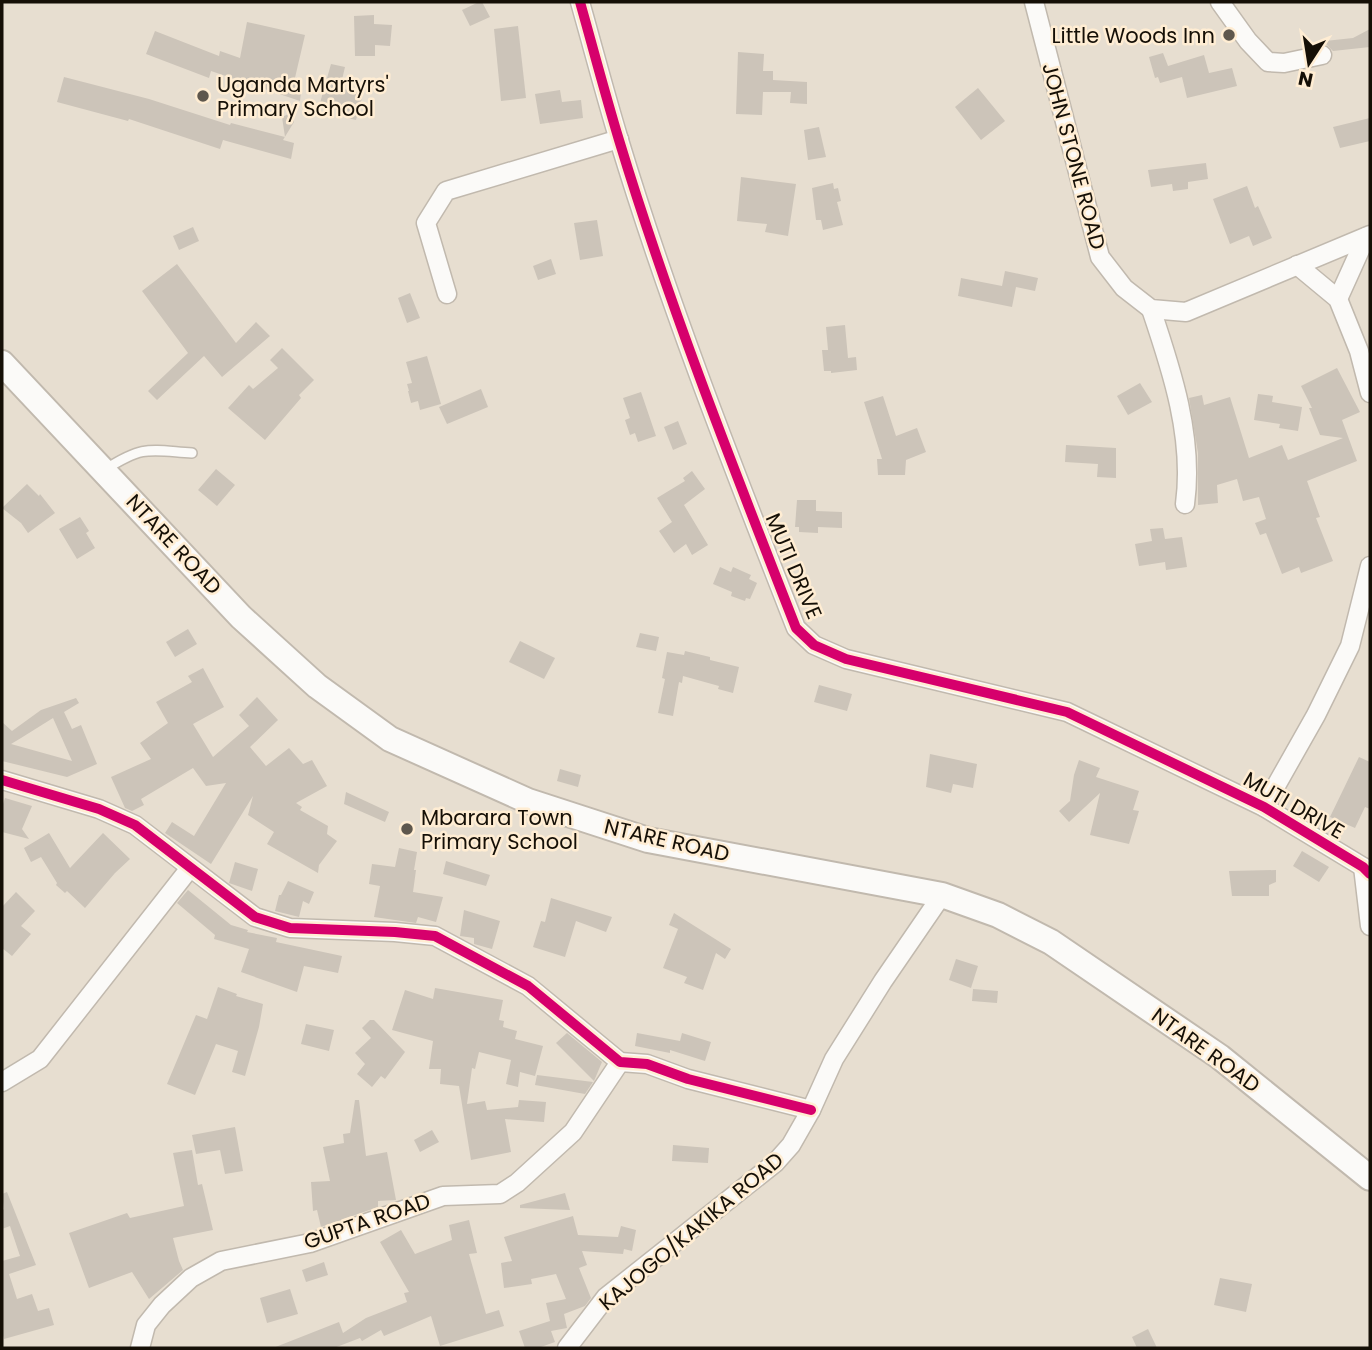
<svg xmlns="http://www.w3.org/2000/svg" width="1372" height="1350" viewBox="0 0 1372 1350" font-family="Poppins,sans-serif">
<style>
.building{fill:#ccc4b9;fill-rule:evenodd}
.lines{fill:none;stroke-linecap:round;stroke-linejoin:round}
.service-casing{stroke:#c1b9ae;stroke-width:12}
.minor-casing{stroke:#c1b9ae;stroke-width:21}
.secondary-casing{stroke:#c1b9ae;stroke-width:28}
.service{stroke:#fbfaf8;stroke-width:9}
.minor{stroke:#fbfaf8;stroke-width:18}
.secondary{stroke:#fbfaf8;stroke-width:24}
.cycleway-casing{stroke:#ffedd3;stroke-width:15}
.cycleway{stroke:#d6006c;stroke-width:10}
.poi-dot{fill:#5e574d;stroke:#ffedd3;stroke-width:2.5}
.labels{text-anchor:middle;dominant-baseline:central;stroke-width:5;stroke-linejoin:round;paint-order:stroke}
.poi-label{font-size:21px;fill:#150f06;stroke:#ffedd3;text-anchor:start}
.street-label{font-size:21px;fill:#150f06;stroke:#ffedd3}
</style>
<rect width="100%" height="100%" fill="#e7ded0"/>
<g class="building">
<polygon points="479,2 482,2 490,17 470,26 462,10"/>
<polygon points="374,15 374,24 392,25 390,46 375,45 375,56 355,56 354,16"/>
<polygon points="247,22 305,35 294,82 302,84 300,101 211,71 209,78 146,54 155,31 219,56 220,51 240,58"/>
<polygon points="518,26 526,98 501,101 494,29"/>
<polygon points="1370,29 1370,47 1333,51 1326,44 1325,41 1353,38"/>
<polygon points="738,52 764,54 763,71 773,71 773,80 807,82 807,104 790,103 791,92 763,92 762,115 736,114"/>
<polygon points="1163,53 1168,66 1204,55 1209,73 1232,68 1237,86 1187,98 1182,77 1160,83 1158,77 1155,78 1149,57"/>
<polygon points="331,64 345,67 340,88 363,94 356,120 343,117 344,110 320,103"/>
<polygon points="64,77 149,99 230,125 231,123 285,137 282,117 293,112 294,122 283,140 294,143 291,159 223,140 220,149 129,119 128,121 57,102"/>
<polygon points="978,88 1005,121 981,140 955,107"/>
<polygon points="560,90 562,102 581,100 583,118 540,124 535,94"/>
<polygon points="1370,118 1370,141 1340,148 1333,127"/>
<polygon points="819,127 826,157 808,160 804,130"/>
<polygon points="1206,163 1208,179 1188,182 1188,189 1173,191 1172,184 1151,187 1148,170"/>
<polygon points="741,177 796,184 788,236 765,232 767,224 737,221"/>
<polygon points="833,183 834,189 838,188 841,201 837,202 843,225 823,230 821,220 816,220 812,188"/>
<polygon points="1247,186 1255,208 1258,206 1272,238 1253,246 1249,236 1230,244 1213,199"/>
<polygon points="597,220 603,256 580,260 574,223"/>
<polygon points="193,227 199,241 179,250 173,236"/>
<polygon points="551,259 556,274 538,280 533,266"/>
<polygon points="177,264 236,343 256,322 270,336 222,377 204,356 157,400 148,391 188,353 142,291"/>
<polygon points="1005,271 1038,278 1035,291 1016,287 1012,307 958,296 961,278 1002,286"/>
<polygon points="410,293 420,318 407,323 398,298"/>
<polygon points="845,325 848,358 856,357 857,370 831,373 831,371 824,371 822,350 828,350 826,327"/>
<polygon points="282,348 314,380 299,395 301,398 265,440 228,408 249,385 253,389 278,368 270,360"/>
<polygon points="427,356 441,404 420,410 418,401 411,403 408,391 409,391 407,384 412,383 406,362"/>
<polygon points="1337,368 1360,412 1342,420 1357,461 1307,481 1320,517 1316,518 1333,561 1301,573 1299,567 1282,574 1266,533 1260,535 1255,523 1266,519 1259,497 1243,501 1237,479 1217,485 1218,503 1198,505 1198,453 1189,398 1202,395 1204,405 1230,397 1249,458 1282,445 1288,460 1343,438 1320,435 1309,408 1312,408 1301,386"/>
<polygon points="1140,383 1152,402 1128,415 1117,396"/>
<polygon points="481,389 488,407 447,424 439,407"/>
<polygon points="641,392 656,436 638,442 635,433 630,435 625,420 630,418 623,398"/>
<polygon points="1258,394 1273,396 1272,402 1302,407 1298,431 1279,428 1280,424 1254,420"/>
<polygon points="883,396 896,436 917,428 926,452 906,460 905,475 878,475 877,459 882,459 864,402"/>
<polygon points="678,421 687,444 673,450 664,427"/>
<polygon points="1066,445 1116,448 1116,478 1097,477 1098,464 1065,462"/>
<polygon points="216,469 235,485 217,506 198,490"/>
<polygon points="692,471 705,489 684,505 708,545 692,555 686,544 674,553 659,531 672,522 657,498 685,481 683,478"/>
<polygon points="27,484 39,496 40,494 55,513 28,533 21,523 2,508"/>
<polygon points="797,500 816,500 816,511 842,512 842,528 818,527 818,533 799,532 799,527 795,527"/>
<polygon points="80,517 89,531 86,533 95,548 77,559 59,529"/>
<polygon points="1163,528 1165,539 1182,537 1187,567 1166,570 1165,562 1139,566 1135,544 1152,541 1150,529"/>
<polygon points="720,567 731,572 733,567 751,575 749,579 757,583 750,599 746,598 745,601 731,596 732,592 713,584"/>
<polygon points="188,629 197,644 175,657 166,642"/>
<polygon points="640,633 659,637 656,651 636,647"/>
<polygon points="520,641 555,658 544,679 509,662"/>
<polygon points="685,651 710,657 710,660 739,667 733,693 718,689 719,686 683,676 682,683 679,682 673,716 658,713 665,679 662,678 667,652 684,655"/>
<polygon points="203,668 224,707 193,724 213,757 249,726 239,715 257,697 278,720 250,747 266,766 289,748 303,764 312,760 327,786 296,803 302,807 300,810 328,826 327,834 337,841 319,865 318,873 267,844 274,832 248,815 253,796 211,864 165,833 172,822 194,836 226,783 206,786 193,768 141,799 144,805 132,811 125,808 111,777 151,759 140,743 168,723 156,702 192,682 188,676"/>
<polygon points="819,685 852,694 847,711 814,702"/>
<path d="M76,698L79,703L64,712L72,729L81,725L97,764L67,777L2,761V722L12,731L41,710ZM53,718L72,761L11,744L21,738Z"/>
<polygon points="930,754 977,764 973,788 953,784 951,793 926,787"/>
<polygon points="1359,757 1370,762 1370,809 1365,807 1355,828 1330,817"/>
<polygon points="1079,760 1100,768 1096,777 1139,791 1133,810 1139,811 1129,844 1090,835 1100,793 1069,822 1059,811 1070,801 1074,775"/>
<polygon points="560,769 581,775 578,787 557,781"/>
<polygon points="346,792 389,812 385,822 344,804"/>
<polygon points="5,798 32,806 22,829 29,839 2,832 2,807"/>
<polygon points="49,833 70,868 103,833 130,859 115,873 85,908 67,891 65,893 56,885 57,883 41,857 31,862 24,848"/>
<polygon points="399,848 417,852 414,870 416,870 413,892 443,897 436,922 418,917 416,923 374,917 380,886 369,884 372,864 395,867"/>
<polygon points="1302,851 1329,867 1319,882 1293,866"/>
<polygon points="446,861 490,875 486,886 443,874"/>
<polygon points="235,862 258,869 252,891 229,883"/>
<polygon points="1276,870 1276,882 1269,885 1269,896 1232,896 1229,871"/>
<polygon points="288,881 314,892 309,904 303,901 299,917 275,911 279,895 281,895"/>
<polygon points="188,890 231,925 248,930 247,932 277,938 276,942 342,956 338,973 304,966 297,992 241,972 249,949 214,939 215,935 177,903"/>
<polygon points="16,892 35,911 21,926 31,934 12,956 2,948 2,907"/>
<polygon points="551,898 612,917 606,932 576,921 565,957 533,947 541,921 545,922"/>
<polygon points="464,910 500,921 492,949 474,944 474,938 460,936"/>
<polygon points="674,913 731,949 725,959 716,953 703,990 684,983 687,977 663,968 678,929 669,925"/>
<polygon points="956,959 978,966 971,988 949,980"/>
<polygon points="218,987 237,994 236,996 263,1004 259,1027 245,1076 232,1072 238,1051 216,1044 195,1095 167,1084 196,1015 207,1019"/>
<polygon points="435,988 503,1000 499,1020 504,1021 503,1027 517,1031 515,1039 543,1046 535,1076 520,1072 518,1087 506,1084 511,1060 479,1052 475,1069 472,1068 467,1104 485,1101 487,1110 518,1107 519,1100 546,1102 544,1122 505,1119 511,1152 471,1160 459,1086 440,1084 441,1069 429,1069 433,1041 392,1030 405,990 433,999"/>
<polygon points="973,989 998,991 997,1003 972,1001"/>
<polygon points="370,1020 374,1020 405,1052 385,1079 381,1076 372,1087 357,1074 365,1064 355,1053 371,1038 362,1028"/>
<polygon points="306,1024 334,1030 329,1051 301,1044"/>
<polygon points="567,1033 602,1062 594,1081 556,1043"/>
<polygon points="637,1033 680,1041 682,1033 711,1042 705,1061 670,1050 670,1053 635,1046"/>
<polygon points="537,1075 593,1082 585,1094 535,1085"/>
<polygon points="355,1100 359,1100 366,1156 387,1152 396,1200 378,1201 378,1207 321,1227 317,1210 313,1211 311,1182 330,1181 323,1147 344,1143 343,1134 350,1133"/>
<polygon points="235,1127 243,1171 225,1174 220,1150 196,1154 192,1135"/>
<polygon points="432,1130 439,1142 420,1152 414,1140"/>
<polygon points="673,1145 709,1148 708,1163 672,1161"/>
<polygon points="192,1150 198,1185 202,1184 213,1230 173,1238 179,1261 183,1270 149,1299 132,1272 89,1288 69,1233 127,1213 130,1218 184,1206 173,1153"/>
<polygon points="7,1192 36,1265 9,1274 17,1299 32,1294 38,1311 49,1308 54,1325 4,1339 2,1332 2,1261 20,1256 10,1226 2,1229 2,1211 4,1209 2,1194"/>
<polygon points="565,1193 570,1210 520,1208 520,1205"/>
<polygon points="573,1216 578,1235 618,1237 621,1226 636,1230 632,1251 624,1249 623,1254 582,1251 587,1265 579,1268 591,1298 585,1306 564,1314 567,1328 551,1331 555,1342 538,1348 525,1348 519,1331 550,1321 546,1303 566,1299 556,1274 531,1279 532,1284 504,1288 501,1263 512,1261 504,1237"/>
<polygon points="469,1220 477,1253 469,1254 486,1314 499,1310 504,1326 440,1346 431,1316 384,1336 381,1330 362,1341 360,1338 334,1348 273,1348 339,1322 343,1333 366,1318 407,1302 404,1293 409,1292 380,1242 401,1230 415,1254 452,1240 449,1225"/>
<polygon points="324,1262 328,1275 306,1282 302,1270"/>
<polygon points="1220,1278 1252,1284 1246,1312 1214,1305"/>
<polygon points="290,1289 298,1314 267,1323 260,1298"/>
<polygon points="1148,1329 1157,1348 1137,1348 1132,1337"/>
</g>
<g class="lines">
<g class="service-casing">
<path id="service" d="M106,469C144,445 149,450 192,453"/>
</g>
<g class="minor-casing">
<g id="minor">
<path d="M580,2C593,48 605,94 619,140C669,305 733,467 796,628L814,645L846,659L1067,712L1264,807L1363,867L1370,874"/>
<polyline points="1034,2 1100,257 1124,288 1151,309 1186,312 1370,235"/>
<polyline points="1220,2 1248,41 1268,62 1284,63 1322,55"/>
<polyline points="1297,265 1338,299 1359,351 1370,393"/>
<polyline points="447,294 426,223 446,191 619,139"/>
<polyline points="1338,299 1366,237"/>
<path d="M1151,309C1172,371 1194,438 1185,504"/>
<polyline points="2,780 99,809 135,825 255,917 290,928 395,932 435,936 528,986 620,1062 647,1064 688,1079 811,1110"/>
<polyline points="1264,807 1316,715 1350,646 1370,566"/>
<polyline points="1363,867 1370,926"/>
<polyline points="2,1082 40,1059 190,868"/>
<polyline points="140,1348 146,1325 162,1305 191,1278 221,1261 310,1243 443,1196 500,1194 517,1183 573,1132 620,1062"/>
<polyline points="567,1348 606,1297 775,1163 791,1145 811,1110 834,1059 883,981 942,895"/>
</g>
</g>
<g class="secondary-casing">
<polyline id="secondary" points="2,363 241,617 317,686 390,739 528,801 648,840 942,895 998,915 1051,942 1220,1057 1370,1178"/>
</g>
<use href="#service" class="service"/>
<use href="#minor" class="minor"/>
<use href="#secondary" class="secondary"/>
<g class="cycleway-casing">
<g id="cycleway">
<path d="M580,2C593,48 605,94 619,140C669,305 733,467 796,628L814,645L846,659L1067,712L1264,807L1363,867L1370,874"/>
<polyline points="2,780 99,809 135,825 255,917 290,928 395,932 435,936 528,986 620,1062 647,1064 688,1079 811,1110"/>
</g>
</g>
<use href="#cycleway" class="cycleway"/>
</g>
<g class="poi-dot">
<circle cx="1229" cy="35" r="7"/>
<circle cx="203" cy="96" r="7"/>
<circle cx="407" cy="829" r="7"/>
</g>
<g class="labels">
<g class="poi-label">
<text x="1215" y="35" text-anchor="end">Little Woods Inn</text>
<text x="217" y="84">Uganda Martyrs'<tspan x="217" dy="24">Primary School</tspan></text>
<text x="421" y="817">Mbarara Town<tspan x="421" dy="24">Primary School</tspan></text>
</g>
<g class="street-label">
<text transform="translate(1074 156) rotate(75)">JOHN STONE ROAD</text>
<text transform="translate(174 544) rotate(47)">NTARE ROAD</text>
<text transform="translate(794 566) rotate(67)">MUTI DRIVE</text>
<text transform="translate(1294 805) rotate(30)">MUTI DRIVE</text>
<text transform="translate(667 840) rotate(13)">NTARE ROAD</text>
<text transform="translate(1206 1050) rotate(36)">NTARE ROAD</text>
<text transform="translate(367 1221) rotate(-19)">GUPTA ROAD</text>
<text transform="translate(691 1231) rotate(-40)">KAJOGO/KAKIKA ROAD</text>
</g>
</g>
<rect width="1372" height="1350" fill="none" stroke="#150f06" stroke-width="7"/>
<g transform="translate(1309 63) rotate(192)" stroke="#ffedd3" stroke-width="5" paint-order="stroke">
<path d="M0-5L12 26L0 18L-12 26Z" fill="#150f06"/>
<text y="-10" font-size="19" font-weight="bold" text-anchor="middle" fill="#150f06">N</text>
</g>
</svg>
